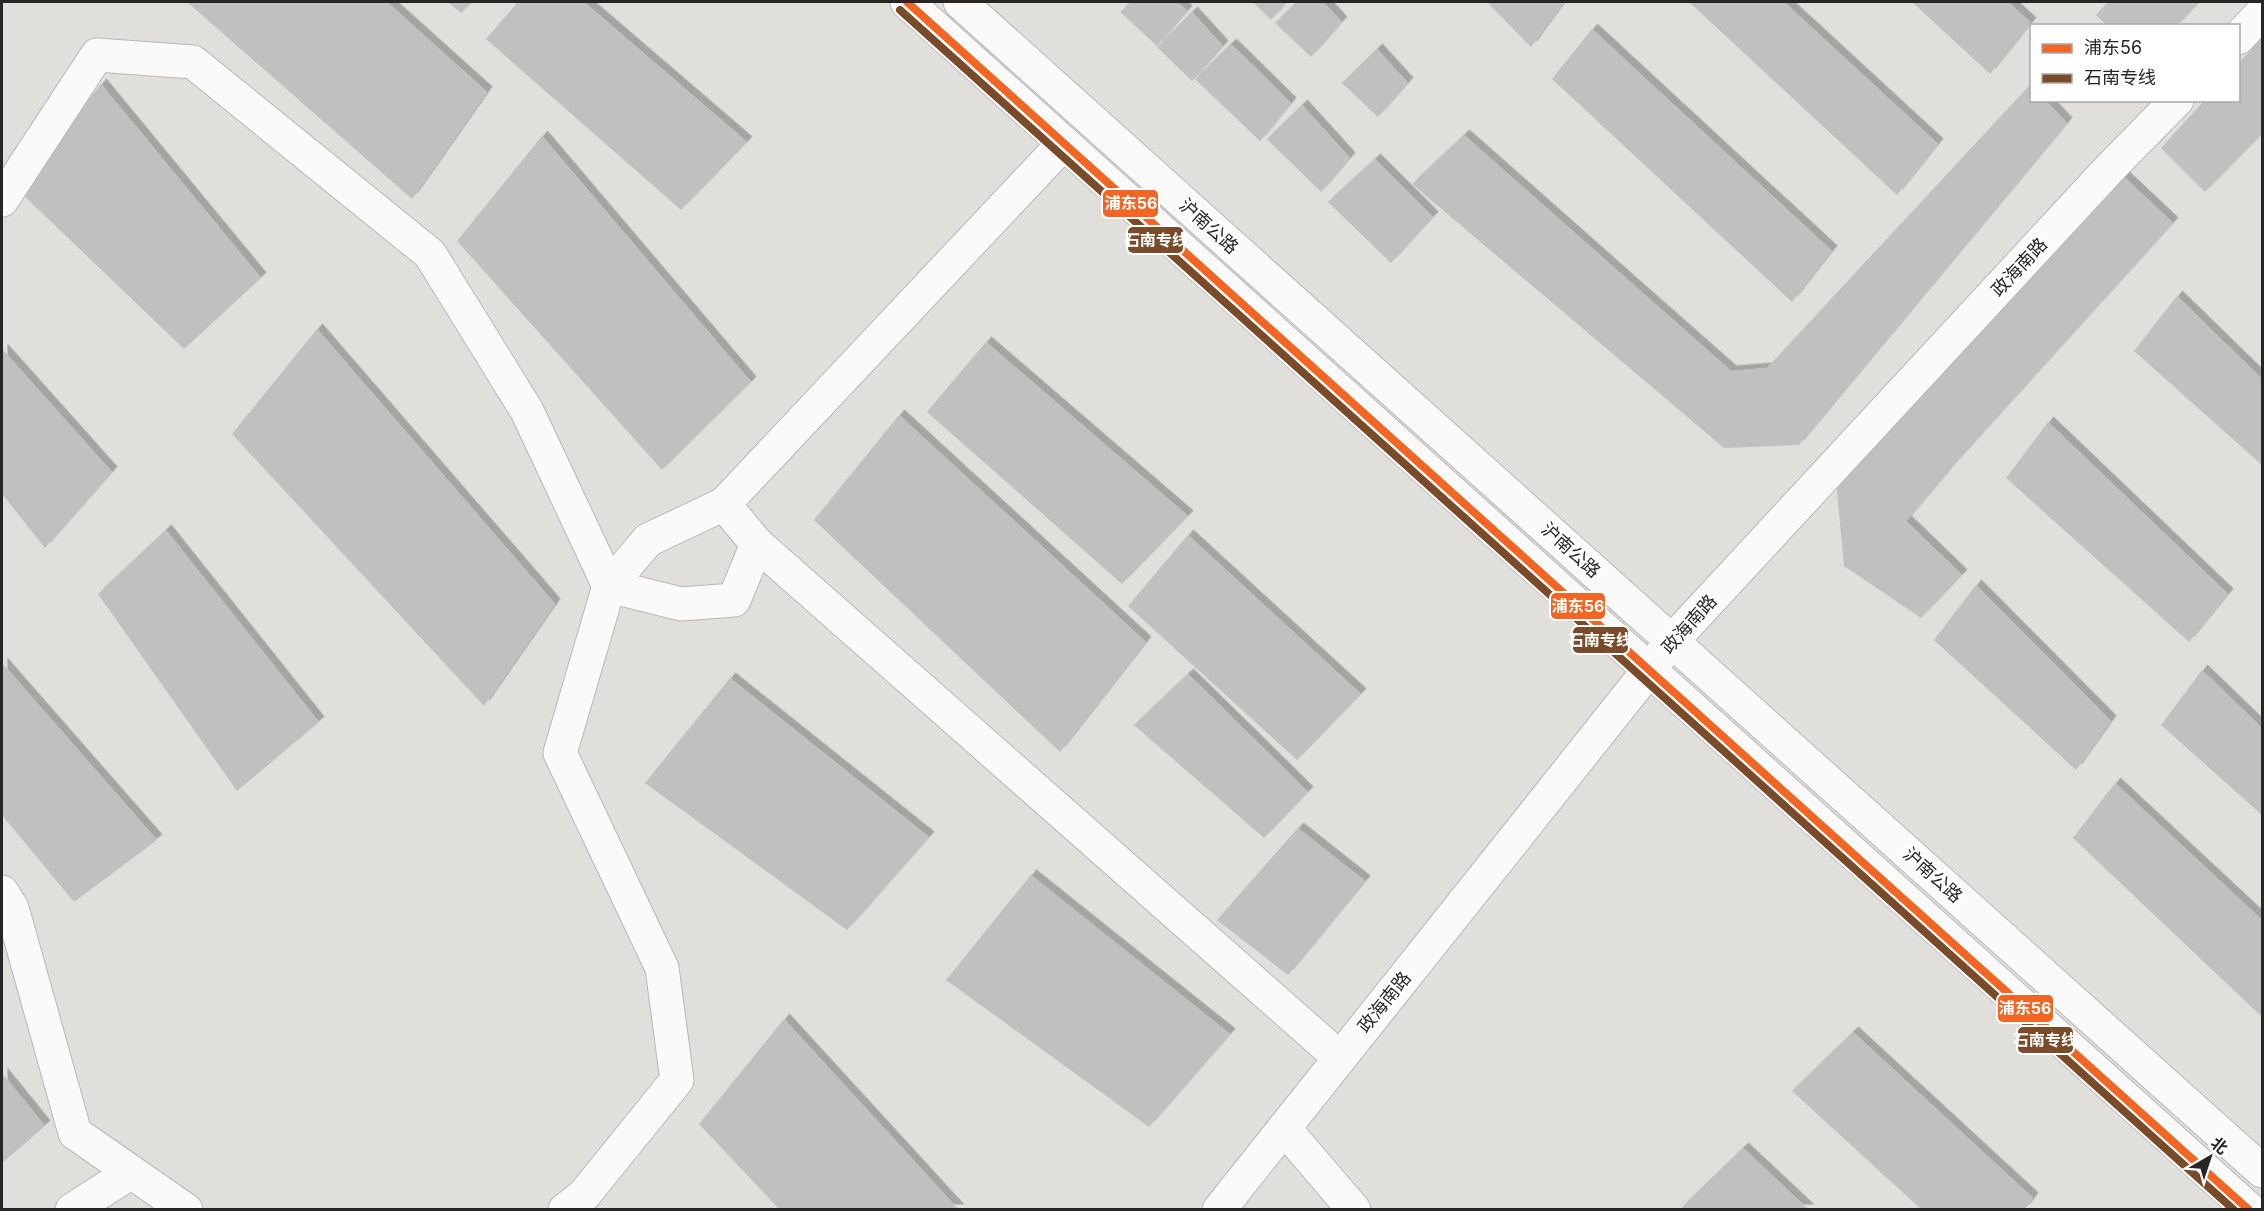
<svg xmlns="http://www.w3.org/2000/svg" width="2264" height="1211" viewBox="0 0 2264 1211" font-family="Inter,'Noto Sans SC',sans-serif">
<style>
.building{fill:#c1c0be;filter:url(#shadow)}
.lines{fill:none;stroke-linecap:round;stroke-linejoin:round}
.minor-casing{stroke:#b9b7b6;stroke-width:35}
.major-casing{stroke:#b9b7b6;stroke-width:35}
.minor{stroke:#fafafa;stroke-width:33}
.major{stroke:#fafafa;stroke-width:33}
.bus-1-casing{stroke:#fff;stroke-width:12}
.bus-2-casing{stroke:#fff;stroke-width:12}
.bus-1{stroke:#f26522;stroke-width:8}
.bus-2{stroke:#7a4b2a;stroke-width:8}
.labels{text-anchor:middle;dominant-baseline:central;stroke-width:4.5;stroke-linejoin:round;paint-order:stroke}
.street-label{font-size:18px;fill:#282625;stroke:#fff}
.line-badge{stroke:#fff;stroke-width:2}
.badge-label{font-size:16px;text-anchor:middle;font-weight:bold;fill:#fff}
</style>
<defs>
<filter id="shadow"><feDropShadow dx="5.5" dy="-5.5" stdDeviation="0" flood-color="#0004"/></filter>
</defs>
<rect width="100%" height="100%" fill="#e1dfdc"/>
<g class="building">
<polygon points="187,2 387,2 487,92 412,199"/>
<polygon points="448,2 472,2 461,13"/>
<polygon points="518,2 584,2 747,142 681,210 486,39"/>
<polygon points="1131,2 1178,2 1187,11 1157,46 1120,12"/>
<polygon points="1253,2 1287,2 1271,20"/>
<polygon points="1297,2 1323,2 1342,22 1311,57 1275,23"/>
<polygon points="1487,2 1564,2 1531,47"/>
<polygon points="1689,2 1784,2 1938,144 1897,195"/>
<polygon points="1912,2 2008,2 2031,23 1990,74"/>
<polygon points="2108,2 2199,2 2177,26 2107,26 2096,15"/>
<polygon points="1192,12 1223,46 1192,81 1157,47"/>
<polygon points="1592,29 1832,251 1792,302 1552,79"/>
<polygon points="2262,38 2262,134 2205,192 2161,148 2205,100 2238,100 2238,64"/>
<polygon points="1231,44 1291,103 1260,141 1195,79"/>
<polygon points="1377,49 1408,83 1378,117 1342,83"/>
<polygon points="101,84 261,278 184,349 17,189"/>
<polygon points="2030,85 2032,100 2045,100 2067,123 1799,445 1724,448 1412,184 1464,135 1731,371 1767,368"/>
<polygon points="1302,105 1350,158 1321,192 1267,139"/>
<polygon points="542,136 751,382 662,470 457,241"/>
<polygon points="1375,159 1433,217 1391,263 1328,202"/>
<polygon points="2122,175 2173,223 1950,469 1906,521 1962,575 1921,618 1844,566 1836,481"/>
<polygon points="2177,296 2262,379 2262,465 2134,351"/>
<polygon points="317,329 555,604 484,706 232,434"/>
<polygon points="986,342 1188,516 1122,584 927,412"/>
<polygon points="2,349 112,472 45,548 2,494"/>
<polygon points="899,415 1146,642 1060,752 814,520"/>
<polygon points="2048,422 2228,594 2189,642 2006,478"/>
<polygon points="166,530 319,722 237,791 98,594"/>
<polygon points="1188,535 1361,694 1297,760 1128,606"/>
<polygon points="1976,585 2111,721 2076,770 1934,640"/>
<polygon points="2,663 157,840 74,902 2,815"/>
<polygon points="2202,670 2262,728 2262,815 2161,725"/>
<polygon points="1188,674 1308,792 1264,838 1134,725"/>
<polygon points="730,678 929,837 847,930 645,783"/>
<polygon points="2115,783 2262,920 2262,1017 2073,838"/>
<polygon points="1298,828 1365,881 1288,975 1217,920"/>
<polygon points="1031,875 1230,1034 1149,1127 946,980"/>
<polygon points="784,1019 959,1210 780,1210 699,1124"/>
<polygon points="1853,1032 2033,1198 2024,1210 1922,1210 1792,1091"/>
<polygon points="2,1073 45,1126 2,1163"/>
<polygon points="1743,1148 1809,1210 1685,1210 1682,1207"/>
</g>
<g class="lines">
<g class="minor-casing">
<g id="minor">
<polyline points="2238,38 2262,13"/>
<polyline points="2,200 97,55 193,62 430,254 527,411 609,586 560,753 662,968 677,1080 584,1195 565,1210"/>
<polyline points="724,504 757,544 734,600 681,604 609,586 648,540 724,504 1064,143"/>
<polyline points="757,544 1340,1058"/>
<polyline points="2,892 12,908 75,1133 186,1210"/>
<polyline points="1284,1128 1354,1210"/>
<polyline points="72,1210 130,1173"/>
<polyline points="1219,1210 1672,641 2111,167 2177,100"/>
</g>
</g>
<g class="major-casing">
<g id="major">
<polyline points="907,2 2250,1210"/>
<polyline points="960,2 2262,1171"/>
</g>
</g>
<use href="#minor" class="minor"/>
<use href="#major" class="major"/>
<g class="bus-1-casing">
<polyline id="bus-1" points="907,2 2249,1210"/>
</g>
<g class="bus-2-casing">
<polyline id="bus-2" points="900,10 2234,1210"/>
</g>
<use href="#bus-1" class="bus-1"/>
<use href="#bus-2" class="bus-2"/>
</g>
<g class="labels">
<g class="street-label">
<text transform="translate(1209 226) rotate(42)">沪南公路</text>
<text transform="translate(2019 267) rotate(-47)">政海南路</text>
<text transform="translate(1571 550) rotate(42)">沪南公路</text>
<text transform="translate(1689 624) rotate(-48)">政海南路</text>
<text transform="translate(1933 875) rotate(42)">沪南公路</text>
<text transform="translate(1384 1002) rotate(-51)">政海南路</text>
</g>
</g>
<g class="line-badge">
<rect x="1102" y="189" width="57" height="29" rx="6" fill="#f26522"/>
<rect x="1127" y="226" width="57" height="28" rx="6" fill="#7a4b2a"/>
<rect x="1550" y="592" width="56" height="28" rx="6" fill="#f26522"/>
<rect x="1572" y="626" width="57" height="28" rx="6" fill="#7a4b2a"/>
<rect x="1997" y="994" width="57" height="29" rx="6" fill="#f26522"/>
<rect x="2017" y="1026" width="57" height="28" rx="6" fill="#7a4b2a"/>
</g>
<g class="badge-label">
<text x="1131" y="209">浦东56</text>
<text x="1156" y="246">石南专线</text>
<text x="1578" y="612">浦东56</text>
<text x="1600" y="646">石南专线</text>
<text x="2025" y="1014">浦东56</text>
<text x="2045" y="1046">石南专线</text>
</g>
<rect width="2264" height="1211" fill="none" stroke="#282625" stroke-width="6"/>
<rect x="2030" y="24" width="210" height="78" fill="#ffffff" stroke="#a9a8a8" stroke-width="1.5"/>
<rect x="2042" y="44" width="30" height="9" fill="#f26522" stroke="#a9a8a8" stroke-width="1.5"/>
<text x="2084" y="54" font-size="18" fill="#282625">浦东56</text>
<rect x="2042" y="74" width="30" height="9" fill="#7a4b2a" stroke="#a9a8a8" stroke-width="1.5"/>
<text x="2084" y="84" font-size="18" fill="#282625">石南专线</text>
<g transform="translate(2210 1157) rotate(39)" stroke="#ffffff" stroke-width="4.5" paint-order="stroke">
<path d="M0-4.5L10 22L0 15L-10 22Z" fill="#282625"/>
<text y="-9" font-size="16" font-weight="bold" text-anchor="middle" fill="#282625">北</text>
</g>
</svg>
